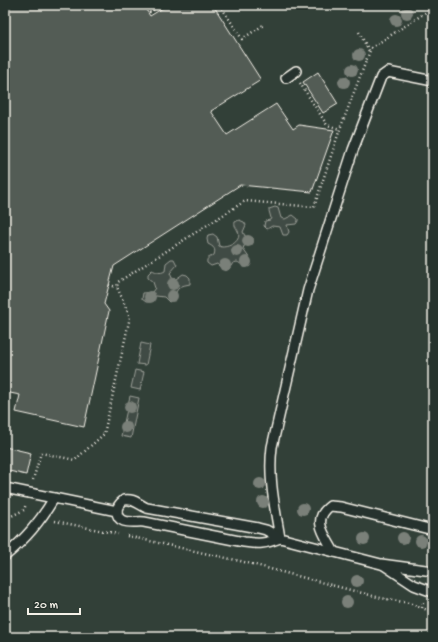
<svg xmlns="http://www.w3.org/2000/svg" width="438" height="642" viewBox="0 0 438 642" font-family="'Gochi Hand',sans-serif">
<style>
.built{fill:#333f39}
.green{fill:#414b45;stroke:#9a9e96}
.building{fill:#525c55;stroke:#f4f1e8}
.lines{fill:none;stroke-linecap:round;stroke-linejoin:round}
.lane-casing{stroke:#f4f1e8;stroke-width:12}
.path{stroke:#f4f1e8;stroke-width:2.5;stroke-dasharray:1 3;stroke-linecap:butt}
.lane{stroke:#26332d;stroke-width:9}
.tree{fill:#7a8079}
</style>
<rect width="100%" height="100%" fill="#26332d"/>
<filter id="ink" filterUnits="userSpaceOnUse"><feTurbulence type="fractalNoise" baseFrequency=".025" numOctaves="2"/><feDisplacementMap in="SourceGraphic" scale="8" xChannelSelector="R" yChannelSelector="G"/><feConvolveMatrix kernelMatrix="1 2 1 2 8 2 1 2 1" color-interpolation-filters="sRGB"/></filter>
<g filter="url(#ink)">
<polygon class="built" points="5,5 420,5 433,20 433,637 5,637"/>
<g class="green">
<polygon points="275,207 278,208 281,218 285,219 293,215 298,219 298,221 296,224 287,225 289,232 287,235 283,235 280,227 272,226 267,229 264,226 265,221 270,220 271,218 269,211 269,209"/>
<path d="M239,220L244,222L246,225L243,232L245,236L253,238V243L244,246L243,249L250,259V265C244,271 242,263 237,262L233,263L229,269L225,271L217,264L211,266L207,263C206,257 210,258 214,255C216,249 214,247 208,244L207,239L208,235L213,234L217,237L219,246L222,247C230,247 242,241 238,231C236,227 234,226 235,222Z"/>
<path d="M171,259H174L177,265L170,273L172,278L176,279L183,274L187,275L190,278V284C186,285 182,285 179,288C173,293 179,298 169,302L164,297L156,296L149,302H146L142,299L143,293L152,292L155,288L153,282L148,278V274L152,270C157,272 160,274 165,271L166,263Z"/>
<polygon points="141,343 150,345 146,365 137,364"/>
<polygon points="135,370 144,372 140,390 131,388"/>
<polygon points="130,396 139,398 131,438 121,436"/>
</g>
<g class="building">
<polygon points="5,5 143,5 150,16 168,5 213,5 261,80 211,111 227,135 276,104 293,129 299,125 334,130 312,192 240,185 114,266 104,304 109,311 84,427 16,412 20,395 5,392"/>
<polygon points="318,72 338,104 323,113 303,82"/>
<polygon points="5,447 31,453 26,475 5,470"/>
</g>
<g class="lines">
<g class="lane-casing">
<g id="lane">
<polyline points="286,78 296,71"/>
<polyline points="5,488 117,511"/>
<path d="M280,538C275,508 268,478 272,447L308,290L353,150L381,77L388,72L433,81"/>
<path d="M280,538C265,544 259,544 244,542L144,522C135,521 117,526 117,511C117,506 120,503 124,500C134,498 139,505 147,508L258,528L266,530L280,538L381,564L433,571"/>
<path d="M334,552C325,535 311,520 330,506L341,507L433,530"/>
<path d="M5,556C26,538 40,522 54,498"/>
<polyline points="384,565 414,585 433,592"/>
</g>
</g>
<g class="path">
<polyline points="145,5 150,12 162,5"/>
<polyline points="220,5 242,39 265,24"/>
<polyline points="359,32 369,51"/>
<polyline points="300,83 327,125 340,129"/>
<polyline points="109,285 117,287"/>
<polyline points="33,480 41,453 75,460 104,434 130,317 117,287 118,282 245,201 314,207 340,129 371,48 428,11 433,5"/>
<polyline points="5,519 24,510 26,504"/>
<polyline points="55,521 118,534"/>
<polyline points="127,536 240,561 381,598 409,603 422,608"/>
<polyline points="423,603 422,608 433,612"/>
</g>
<use href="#lane" class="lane"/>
</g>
<g class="tree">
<circle cx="407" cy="13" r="6"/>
<circle cx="396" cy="20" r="6"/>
<circle cx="359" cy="55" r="6"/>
<circle cx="352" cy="70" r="6"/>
<circle cx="344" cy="82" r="6"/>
<circle cx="248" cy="241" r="6"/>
<circle cx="237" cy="251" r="6"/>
<circle cx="246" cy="262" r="6"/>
<circle cx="225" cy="265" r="6"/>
<circle cx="173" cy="284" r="6"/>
<circle cx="172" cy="296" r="6"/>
<circle cx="150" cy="297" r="6"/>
<circle cx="130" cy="407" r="6"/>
<circle cx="126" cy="427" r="6"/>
<circle cx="260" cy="484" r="6"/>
<circle cx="263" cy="502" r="6"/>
<circle cx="303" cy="509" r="6"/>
<circle cx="403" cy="538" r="6"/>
<circle cx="364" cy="539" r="6"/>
<circle cx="421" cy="541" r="6"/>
<circle cx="357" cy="581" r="6"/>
<circle cx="347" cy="602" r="6"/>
</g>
</g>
<rect width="438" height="642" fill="none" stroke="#26332d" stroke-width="20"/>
<rect x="10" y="10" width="418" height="622" fill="none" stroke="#f4f1e8" stroke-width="1.5" filter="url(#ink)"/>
<path d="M28 608v6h52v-6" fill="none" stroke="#f4f1e8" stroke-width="2"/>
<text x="34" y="608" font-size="12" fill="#f4f1e8" stroke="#26332d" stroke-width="3" paint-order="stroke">20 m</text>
</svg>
